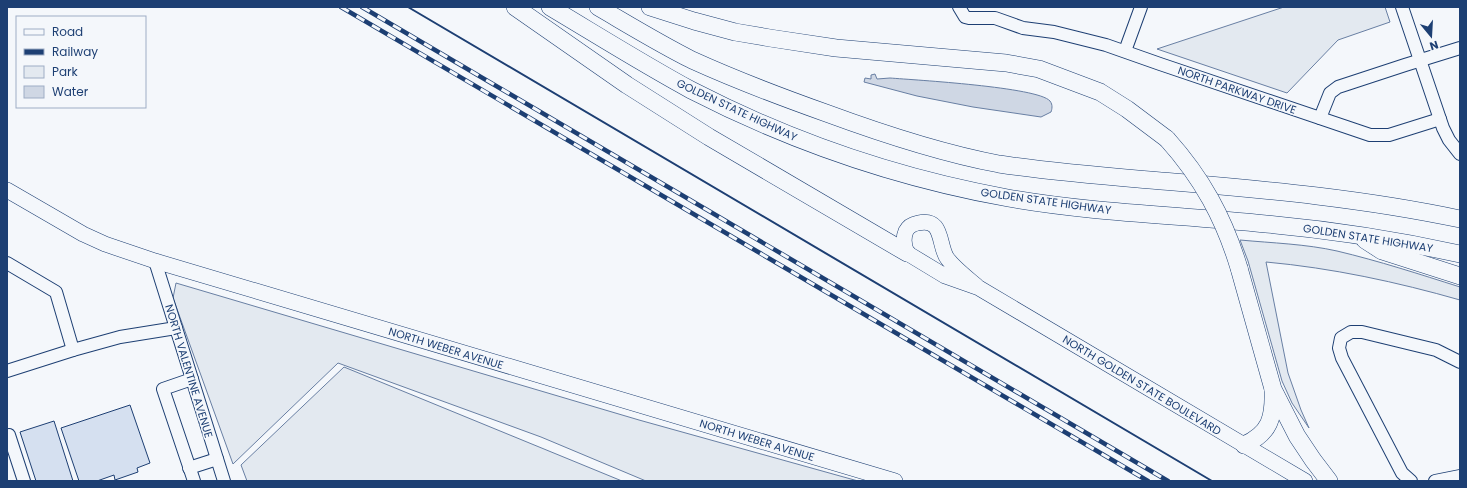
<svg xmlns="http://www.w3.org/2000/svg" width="1467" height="488" viewBox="0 0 1467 488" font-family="Poppins,sans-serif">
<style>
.green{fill:#e3e9f0;stroke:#687fa3}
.water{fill:#cfd7e4;stroke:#687fa3}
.building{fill:#d5e0f0;stroke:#1d3f73}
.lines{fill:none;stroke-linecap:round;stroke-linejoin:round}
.minor-casing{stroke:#1d3f73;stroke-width:14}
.major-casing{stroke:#1d3f73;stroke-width:16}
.highway-casing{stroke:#1d3f73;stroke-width:18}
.minor{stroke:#f4f7fb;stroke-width:12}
.major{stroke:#f4f7fb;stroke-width:15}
.highway{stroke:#f4f7fb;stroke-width:17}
.rail-casing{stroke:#1d3f73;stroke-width:4.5}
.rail{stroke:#f4f7fb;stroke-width:3;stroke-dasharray:9;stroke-linecap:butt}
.highway-bridge-casing{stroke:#1d3f73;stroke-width:18;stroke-linecap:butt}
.highway-bridge{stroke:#f4f7fb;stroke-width:17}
.wall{stroke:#1d3f73;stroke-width:2}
.labels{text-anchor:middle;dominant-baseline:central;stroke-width:3;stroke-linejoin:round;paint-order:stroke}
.street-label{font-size:11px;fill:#1d3f73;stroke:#f4f7fb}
</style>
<rect width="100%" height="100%" fill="#f4f7fb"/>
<g class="green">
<polygon points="1284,7 1385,7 1390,22 1338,40 1287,93 1157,49"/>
<path d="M1240,240C1272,243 1306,244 1337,251C1379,261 1419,274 1460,287V300C1397,282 1332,268 1266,262L1288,373L1301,410L1309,428L1292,403L1282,381L1248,261Z"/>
<polygon points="176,283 639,420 858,481 646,481 541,437 338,363 233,464 173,298"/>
<polygon points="344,367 622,481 247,481 241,465"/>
</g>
<path class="water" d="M875,74L877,79L890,78C915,80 1038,87 1050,101C1053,105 1052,109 1051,112L1041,117L973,107L917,96L864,82L865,78L871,79V75Z"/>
<g class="building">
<polygon points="130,405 150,463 137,468 138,472 115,480 114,475 97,481 79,481 61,428"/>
<polygon points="54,421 73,481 36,481 20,432"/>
</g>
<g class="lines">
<g class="minor-casing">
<g id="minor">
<polyline points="959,7 965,17 969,18 995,18 1023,28 1054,32 1106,45 1160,64 1370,135 1389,135 1440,119"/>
<polyline points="1402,7 1443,128 1449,140 1460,154"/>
<polyline points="1125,51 1141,7"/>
<polyline points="1320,118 1330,93 1338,87 1405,65 1460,48"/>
<polyline points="155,261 224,481"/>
<polyline points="7,263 56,292 73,350"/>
<polyline points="7,371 73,350 120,337 176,328"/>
<polyline points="192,379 163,389 194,481"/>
<polyline points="7,436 9,435 24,481"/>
<polyline points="189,468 217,459"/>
<polyline points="1411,481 1402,473 1342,358 1339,348 1341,338 1351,332 1362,332 1436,350 1460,362"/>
<polyline points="1435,481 1460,476"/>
</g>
</g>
<g class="major-casing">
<g id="major">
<polyline points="7,190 83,234 105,244 155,261 895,481"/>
<path d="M979,288C970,280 954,268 947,258C938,245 944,217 918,223C913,224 908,227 906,231C903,238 904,246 907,253L945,276L979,288L1305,481"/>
</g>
</g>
<g class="highway-casing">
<g id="highway">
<polyline points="515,7 627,85 709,137 907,253"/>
<path d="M550,7C597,35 643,64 691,90C790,141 897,178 1008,198C1093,213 1180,215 1266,224C1331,230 1396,240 1460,254"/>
<path d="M598,7C629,25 660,44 692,60C736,80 781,97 826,113C883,134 940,153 999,164C1057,173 1116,177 1174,182C1270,190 1365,199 1460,219"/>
<polyline points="650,7 694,21 735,32 770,38 836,48 1006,63 1039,69 1100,92 1127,109 1167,139"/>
<polyline points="1365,240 1382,251 1460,276"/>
<polyline points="1239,268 1273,389 1297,436 1313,460 1329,481"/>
<path d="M1244,445C1270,433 1274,418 1273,390"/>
</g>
</g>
<use href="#minor" class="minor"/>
<use href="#major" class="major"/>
<use href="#highway" class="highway"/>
<g class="rail-casing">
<g id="rail">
<polyline points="341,7 1148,481"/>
<polyline points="362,7 1168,481"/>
</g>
</g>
<use href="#rail" class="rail"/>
<g class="highway-bridge-casing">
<path id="highway-bridge" d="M1167,139C1202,178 1224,218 1239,268"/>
</g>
<use href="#highway-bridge" class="highway-bridge"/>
<polyline class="wall" points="408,7 1212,481"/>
</g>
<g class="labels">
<g class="street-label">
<text transform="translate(1237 90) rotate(19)">NORTH PARKWAY DRIVE</text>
<text transform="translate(737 110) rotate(25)">GOLDEN STATE HIGHWAY</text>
<text transform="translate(1046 201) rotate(8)">GOLDEN STATE HIGHWAY</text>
<text transform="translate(1368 238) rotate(9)">GOLDEN STATE HIGHWAY</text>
<text transform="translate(446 348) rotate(17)">NORTH WEBER AVENUE</text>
<text transform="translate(189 371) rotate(73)">NORTH VALENTINE AVENUE</text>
<text transform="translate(1142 385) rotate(31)">NORTH GOLDEN STATE BOULEVARD</text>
<text transform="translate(757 440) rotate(17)">NORTH WEBER AVENUE</text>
</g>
</g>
<rect width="1467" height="488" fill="none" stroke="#1d3f73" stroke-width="16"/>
<rect x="16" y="16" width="130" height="92" fill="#f4f7fb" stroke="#9eadc5"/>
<rect x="24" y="29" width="20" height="6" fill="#f4f7fb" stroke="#9eadc5"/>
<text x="52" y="36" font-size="12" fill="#1d3f73">Road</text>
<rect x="24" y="49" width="20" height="6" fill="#1d3f73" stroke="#9eadc5"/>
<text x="52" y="56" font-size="12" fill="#1d3f73">Railway</text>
<rect x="24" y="66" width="20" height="12" fill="#e3e9f0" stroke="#9eadc5"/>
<text x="52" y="76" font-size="12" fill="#1d3f73">Park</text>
<rect x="24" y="86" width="20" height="12" fill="#cfd7e4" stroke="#9eadc5"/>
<text x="52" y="96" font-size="12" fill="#1d3f73">Water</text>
<g transform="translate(1431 36) rotate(162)" stroke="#f4f7fb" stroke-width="3" paint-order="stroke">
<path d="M0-3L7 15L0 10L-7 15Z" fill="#1d3f73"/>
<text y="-6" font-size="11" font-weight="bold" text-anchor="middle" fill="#1d3f73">N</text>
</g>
</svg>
